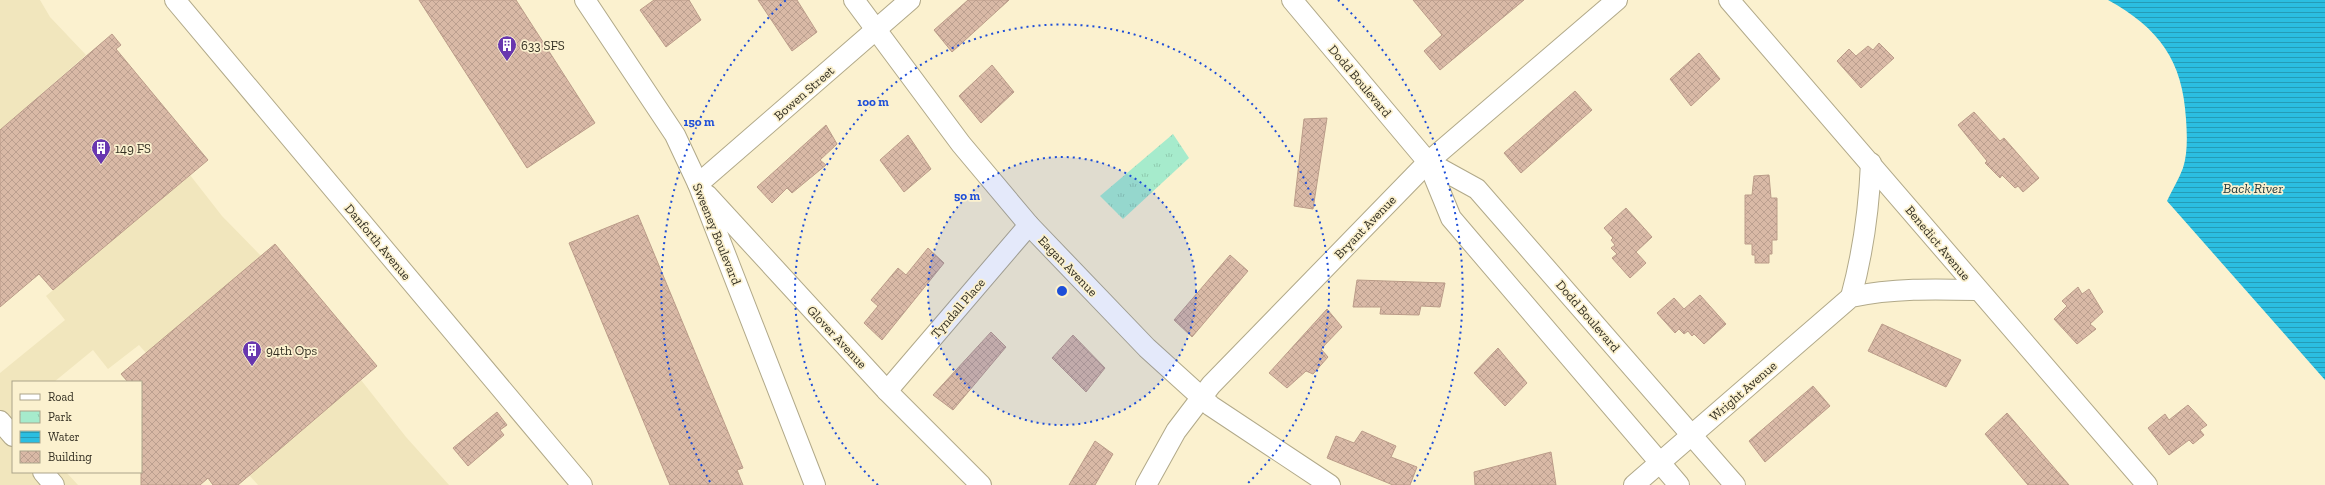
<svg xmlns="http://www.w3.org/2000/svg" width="2325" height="485" viewBox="0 0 2325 485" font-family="'Zilla Slab',serif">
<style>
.built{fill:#f1e6bd}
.park{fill:url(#park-tufts)}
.water{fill:url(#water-rules)}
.building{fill:url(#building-cross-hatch);stroke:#bb9c89}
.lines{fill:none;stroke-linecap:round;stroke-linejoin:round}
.minor-casing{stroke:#b1a989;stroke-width:22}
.minor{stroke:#fff;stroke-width:20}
.ring{fill:none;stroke:#1d4ed8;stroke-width:2;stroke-dasharray:2 4}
.labels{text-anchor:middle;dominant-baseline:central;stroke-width:3.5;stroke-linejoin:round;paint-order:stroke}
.poi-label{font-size:13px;fill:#332f22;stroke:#fbf1cf;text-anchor:start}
.street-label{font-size:13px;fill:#332f22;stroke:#fbf1cf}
.water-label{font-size:14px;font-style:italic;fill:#1e353b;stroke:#fbf1cf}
.centre{fill:#1d4ed8;stroke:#fbf1cf;stroke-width:2}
.ring-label{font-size:12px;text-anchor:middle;font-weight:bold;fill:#1d4ed8;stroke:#fbf1cf;stroke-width:3.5;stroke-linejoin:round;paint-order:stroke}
</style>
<defs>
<pattern id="park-tufts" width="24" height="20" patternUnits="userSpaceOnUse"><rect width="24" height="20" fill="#a6ebcc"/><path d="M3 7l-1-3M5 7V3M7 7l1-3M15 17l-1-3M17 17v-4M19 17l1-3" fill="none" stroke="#8fcaaf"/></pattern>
<pattern id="water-rules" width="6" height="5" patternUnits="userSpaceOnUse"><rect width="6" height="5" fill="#2bbee1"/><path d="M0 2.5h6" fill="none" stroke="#259bb6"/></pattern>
<pattern id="building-cross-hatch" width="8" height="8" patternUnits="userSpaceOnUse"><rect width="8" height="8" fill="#d9b9a6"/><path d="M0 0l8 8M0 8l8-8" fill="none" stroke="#bb9f8f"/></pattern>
</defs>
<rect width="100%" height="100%" fill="#fbf1cf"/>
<g class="built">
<polygon points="0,0 40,0 50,17 86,55 0,130"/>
<polygon points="190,175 222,216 261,256 146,353 139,345 108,369 93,350 54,382 13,382 13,472 66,472 78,485 0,485 0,373 65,320 46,296"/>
<polygon points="361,380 406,437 449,485 258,485 249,475"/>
</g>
<polygon class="park" points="1173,134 1189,158 1123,219 1100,196"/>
<path class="water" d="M2108,0H2325V380L2167,201C2172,190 2179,179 2183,168C2188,153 2187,134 2186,119C2183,61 2159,28 2108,0Z"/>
<g class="building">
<polygon points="419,0 516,0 595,123 527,168"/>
<polygon points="654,0 689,0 701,20 666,47 640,10"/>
<polygon points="758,0 797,0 817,32 792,51"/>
<polygon points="968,0 1009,0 952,52 934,30"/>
<polygon points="1413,0 1524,0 1440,70 1424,51 1442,35"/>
<polygon points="112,34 121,45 116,49 208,160 53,290 39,274 0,307 0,130"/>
<polygon points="1879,43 1894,58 1861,88 1837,61 1849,49 1856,56 1868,46 1873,50"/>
<polygon points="1699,53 1720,79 1691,106 1670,79"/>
<polygon points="992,65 1014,92 981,123 959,96"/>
<polygon points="1575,91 1592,110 1521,173 1504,153"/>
<polygon points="1974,112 2000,141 2004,138 2039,178 2023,192 2018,186 2015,188 2002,175 2000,178 1985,163 1987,161 1958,125"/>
<polygon points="1327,118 1313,209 1294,206 1304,119"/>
<polygon points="826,125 837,144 820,160 826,165 792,193 787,188 772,203 757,187"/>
<polygon points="908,135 931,169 904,192 880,160"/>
<polygon points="1769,175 1771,198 1777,198 1777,240 1772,240 1772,254 1769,254 1769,263 1755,263 1755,255 1752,255 1752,244 1745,244 1745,195 1752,195 1754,176"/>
<polygon points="1626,208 1652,237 1636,252 1646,263 1630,278 1612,258 1617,254 1611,248 1615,245 1611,240 1613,238 1604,228"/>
<polygon points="638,215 743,468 737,470 743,485 670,485 569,243"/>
<polygon points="275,244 377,366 238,485 213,485 208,478 200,485 141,485 141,382 128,382 121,374"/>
<polygon points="928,248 944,263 882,340 864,323 878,306 871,300 898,268 906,275"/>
<polygon points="1230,255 1248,271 1192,337 1174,320"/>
<polygon points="1357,280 1445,283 1440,307 1421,306 1419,315 1380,314 1381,307 1353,307"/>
<polygon points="2078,287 2082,294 2089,289 2103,312 2090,324 2096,329 2077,344 2054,319 2067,306 2062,301"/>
<polygon points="1700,295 1726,324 1704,344 1694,334 1692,336 1688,331 1684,334 1679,329 1675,333 1657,313 1674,298 1684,309"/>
<polygon points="1327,309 1342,327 1321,349 1328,357 1313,374 1306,371 1287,388 1269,373"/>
<polygon points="1882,324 1961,360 1946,387 1868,351"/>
<polygon points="991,332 1006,347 953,410 933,395"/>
<polygon points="1073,335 1105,368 1086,392 1052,358"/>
<polygon points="1498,348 1527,383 1505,406 1474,373"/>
<polygon points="1813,386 1830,406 1765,462 1749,441"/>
<polygon points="2188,405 2207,425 2200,430 2204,435 2193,444 2189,440 2169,455 2148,428 2165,414 2169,420"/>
<polygon points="497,412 507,425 500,430 504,435 468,466 453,448"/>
<polygon points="2007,413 2069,485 2028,485 1985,434"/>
<polygon points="1362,431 1396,446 1391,457 1417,467 1410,485 1393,485 1327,458 1336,436 1354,443"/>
<polygon points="1095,441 1113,454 1095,485 1069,485"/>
<polygon points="1551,452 1556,485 1475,485 1474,472"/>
</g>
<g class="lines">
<g class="minor-casing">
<g id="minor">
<polyline points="175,0 582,485"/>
<polyline points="585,0 675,135 698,184 815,485"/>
<polyline points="854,0 961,144 1029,225 1147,348 1211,406 1330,485"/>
<polyline points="1292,0 1428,162 1451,218 1679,485"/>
<polyline points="1729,0 2147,485"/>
<polyline points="1428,162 1477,189 1735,485"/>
<polyline points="698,184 910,0"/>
<polyline points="707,195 887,391 981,485"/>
<path d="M1851,297C1863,253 1869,209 1871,163"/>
<polyline points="887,391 1029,225"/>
<polyline points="0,421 13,436"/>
<polyline points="43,472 54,485"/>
<polyline points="1146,485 1176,431 1211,385 1428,162 1617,0"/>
<path d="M1634,485L1851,297C1893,288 1934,289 1977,290"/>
</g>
</g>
<use href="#minor" class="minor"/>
</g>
<circle cx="1062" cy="291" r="134" fill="#1d4ed8" fill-opacity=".12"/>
<g class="ring">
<circle cx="1062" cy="291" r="134"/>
<path d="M878 485A267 267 0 1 1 1246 485"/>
<path d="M710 482A401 401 0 0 1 786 0M1338 0A401 401 0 0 1 1414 482"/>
</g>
<defs>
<g id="building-pin" transform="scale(1)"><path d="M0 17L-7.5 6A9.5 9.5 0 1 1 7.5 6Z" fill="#6837af" stroke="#fbf1cf"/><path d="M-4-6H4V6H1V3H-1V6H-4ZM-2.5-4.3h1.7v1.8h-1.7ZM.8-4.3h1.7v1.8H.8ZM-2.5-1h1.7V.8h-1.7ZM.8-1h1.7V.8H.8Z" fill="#fff"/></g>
</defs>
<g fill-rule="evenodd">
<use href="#building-pin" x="507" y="45"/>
<use href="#building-pin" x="101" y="148"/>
<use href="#building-pin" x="252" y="350"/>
</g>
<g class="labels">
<g class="poi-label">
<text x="521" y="45">633 SFS</text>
<text x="115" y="148">149 FS</text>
<text x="266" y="350">94th Ops</text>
</g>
<g class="street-label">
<text transform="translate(1360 81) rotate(50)">Dodd Boulevard</text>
<text transform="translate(804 93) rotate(-41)">Bowen Street</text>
<text transform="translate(1365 227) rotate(-46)">Bryant Avenue</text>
<text transform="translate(717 234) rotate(68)">Sweeney Boulevard</text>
<text transform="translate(378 242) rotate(50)">Danforth Avenue</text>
<text transform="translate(1938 243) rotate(50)">Benedict Avenue</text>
<text transform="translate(1068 266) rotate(46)">Eagan Avenue</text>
<text transform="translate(958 308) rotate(-49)">Tyndall Place</text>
<text transform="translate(1588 316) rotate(49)">Dodd Boulevard</text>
<text transform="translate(837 337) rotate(47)">Glover Avenue</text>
<text transform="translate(1743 391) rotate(-41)">Wright Avenue</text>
</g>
<g class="water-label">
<text x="2253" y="188">Back River</text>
</g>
</g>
<circle cx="1062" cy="291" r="6" class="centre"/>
<g class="ring-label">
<text x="873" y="106">100 m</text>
<text x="699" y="126">150 m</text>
<text x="967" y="200">50 m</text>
</g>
<rect x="12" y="381" width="130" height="92" fill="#fbf1cf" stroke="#aba38a"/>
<rect x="20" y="394" width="20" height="6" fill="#ffffff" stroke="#aba38a"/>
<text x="48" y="401" font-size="12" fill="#332f22">Road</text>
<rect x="20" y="411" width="20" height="12" fill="url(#park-tufts)" stroke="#aba38a"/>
<text x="48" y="421" font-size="12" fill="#332f22">Park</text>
<rect x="20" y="431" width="20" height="12" fill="url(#water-rules)" stroke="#aba38a"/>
<text x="48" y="441" font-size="12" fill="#332f22">Water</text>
<rect x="20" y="451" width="20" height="12" fill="url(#building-cross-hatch)" stroke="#aba38a"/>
<text x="48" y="461" font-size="12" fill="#332f22">Building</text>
</svg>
